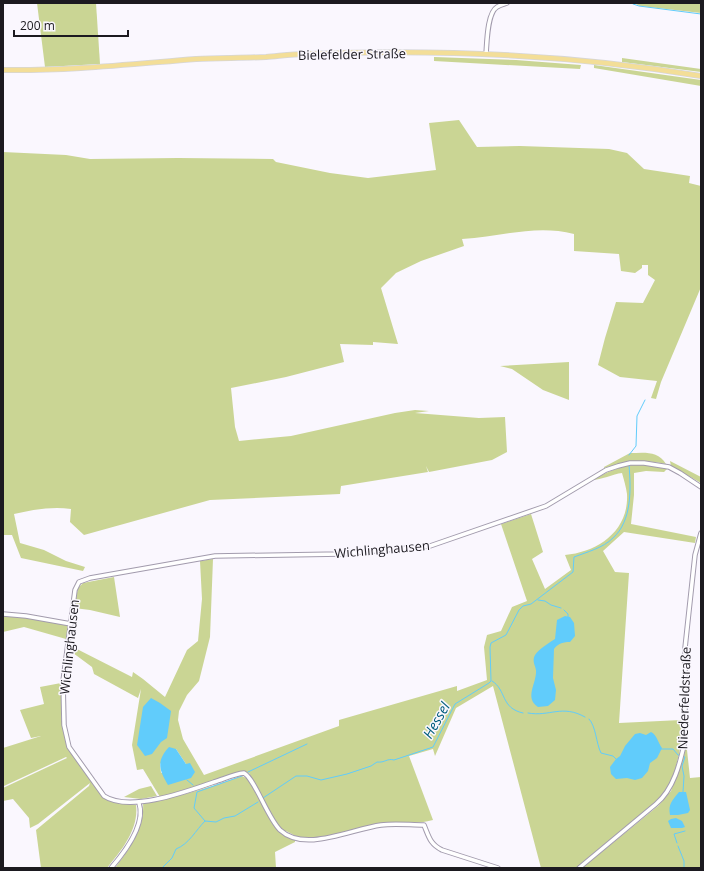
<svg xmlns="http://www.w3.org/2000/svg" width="704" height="871" viewBox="0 0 704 871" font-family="'Open Sans',sans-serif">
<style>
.green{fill:#cad594;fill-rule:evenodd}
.water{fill:#61ccfb}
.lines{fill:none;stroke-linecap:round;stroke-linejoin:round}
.stream{stroke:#61ccfb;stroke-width:1}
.minor-casing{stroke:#a29bad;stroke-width:5.5}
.major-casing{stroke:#d6d6d7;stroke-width:6}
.minor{stroke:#fff;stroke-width:3.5}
.major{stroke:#f3de98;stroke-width:4.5}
.labels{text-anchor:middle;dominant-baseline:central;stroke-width:3;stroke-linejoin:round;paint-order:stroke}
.street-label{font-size:13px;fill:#1c1a20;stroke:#faf7fe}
.water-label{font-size:14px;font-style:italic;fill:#005d7c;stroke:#faf7fe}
</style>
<rect width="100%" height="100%" fill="#faf7fe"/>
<g class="green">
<polygon points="37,3 96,3 100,64 45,67"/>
<polygon points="634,3 701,3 701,13 640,6"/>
<polygon points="434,57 516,60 581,65 580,69 434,61"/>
<polygon points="622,58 701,69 701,72 622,62"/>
<polygon points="594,65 701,80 701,86 594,68"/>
<path d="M459,120L477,147L520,146L609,149L627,153L644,169L690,176L689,183L701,186V287L661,382L656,399L651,398L657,381L620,377L598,365L605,338L616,302L643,303L655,280L648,275V265H642V268L635,273L621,271L619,254L574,251V234C535,224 501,237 462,239L464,246L421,261L396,273L381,288L398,344L373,342V345L340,344L344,362L286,377L231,388L235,427L239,441L291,436L395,413L415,410L429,411L415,413L479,418L505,417L507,452L492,460L429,472L426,466L428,472L341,486L340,494L210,500L84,535L70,522L71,509C52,506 32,510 14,514L20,543L44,550L66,561L85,567L83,571L21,558L12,535H3V152L66,155L90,159L178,158L273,159L276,162L330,173L368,178L436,170L429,123Z"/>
<polygon points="569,362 569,400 543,390 512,369 500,366"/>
<path d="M630,453C643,453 658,450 666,464C642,459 627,461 604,468V467Z"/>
<polygon points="670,461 701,477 701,483 671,466"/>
<path d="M631,465H644L667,469L664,472L646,471L634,473V495L631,524L696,537L695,543L624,532L603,551L615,572L629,573L619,723L681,720L683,722C682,747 676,774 664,796L576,868H541L493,686L456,708L435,756L433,749L409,756L433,820C416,825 399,821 381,823C356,827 329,842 303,838C297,838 291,833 286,831L284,834L295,840V842L275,852L276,868H115C129,850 145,827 143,803C177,798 210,787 242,776L248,779L258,797L260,796L249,773L244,772L160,797L143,769L137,770L132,745L141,689L138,698L94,674L92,667L69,650V645L132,677L133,672L143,679L165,697L187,650L198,641L202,599L200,561L213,559L210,637L199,681L187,695L179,711L178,720L183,739L204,775L339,726V720L457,686V691L487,680L484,647L487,635L501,631L512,607L527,601L501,524L531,514L543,552L532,559L545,589L571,570L565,555C598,552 629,531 627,494C626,487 624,480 622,473C613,474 601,480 592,480C605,473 616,468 631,465ZM176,749L186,764L161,773L160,764Z"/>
<polygon points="114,577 120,617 90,610 74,608 78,588 83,583"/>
<polygon points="3,616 27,617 68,625 66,639 24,627 3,632"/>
<path d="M61,683V717L68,748L103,797L112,801L136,805C139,829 122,850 107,868H41L36,830L89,786L90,783L38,824L30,828L29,818L13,799L3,801V788L67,758L66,757L4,786L3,748L41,736L31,738L20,710L44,704L40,687Z"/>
<polygon points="685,748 687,750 690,778 701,777 701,868 582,868 658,806 671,791 677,773 683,758"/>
<polygon points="151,786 157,796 141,799 124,797 139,789"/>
</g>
<g class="water">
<path d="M565,616L570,617L574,623L575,636L570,642C564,642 558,643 554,649L553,678L556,690L555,700L548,706L538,707C525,698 535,686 536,673C537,667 531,662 535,655C539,649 549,643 555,639L557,620Z"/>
<polygon points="151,698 160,703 171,711 167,738 161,742 152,754 145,756 137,745 143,707"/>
<path d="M651,732C657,735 658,743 662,748L657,758L650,763L648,771L642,778L635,780L627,778L616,779L611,774L610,767L616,759L620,756L625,746L635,734L640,733L646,735Z"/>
<path d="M169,747L176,749L186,764L190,763L195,772L191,778L168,785C159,770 156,761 169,747Z"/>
<path d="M679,792H686L690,810L688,813L678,815H670C668,804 672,801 679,792Z"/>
<polygon points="676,818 682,821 685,827 682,828 671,828 668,821 671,819"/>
</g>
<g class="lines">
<g class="stream">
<polyline points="633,4 639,6 701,14"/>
<polyline points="629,455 636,446 637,416 645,400"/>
<polyline points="538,600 545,601 551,605 561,608"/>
<polyline points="564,610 568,614 568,617"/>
<path d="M492,681C507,690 500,708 523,713"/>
<path d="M528,713C550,717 562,704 585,717"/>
<path d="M589,719C596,726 596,743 601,753L613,756L616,759"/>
<polyline points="661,749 673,749 678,755 685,757 682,766 684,776 683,792"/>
<polyline points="248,772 307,744"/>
<polyline points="187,780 193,785"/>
<path d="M263,798L296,776H307L321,780L347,774L371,766L377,762C385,763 387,758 394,760L433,747L455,704L489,683L491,681L490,647L491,643L506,635L519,610L523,606L531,604L573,572L574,557C587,552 603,548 613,538C632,521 631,489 629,465"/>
<polyline points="205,821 194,808 197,792 242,776"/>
<polyline points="677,843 674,834 685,831"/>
<polyline points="678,846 684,861 684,868"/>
<path d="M162,868L172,858L176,849C189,844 196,830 205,821L216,822L224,818L235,816L258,802"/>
</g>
<g class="minor-casing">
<g id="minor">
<path d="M486,54C487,43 487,13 497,7C500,5 504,4 507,3"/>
<polyline points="3,614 26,616 71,624"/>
<path d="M111,868C124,853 146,824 139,803"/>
<path d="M498,868L442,850C430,844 429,837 424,825C410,825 395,823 381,825C351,829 305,853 280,830C267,817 255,779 244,773C234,774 224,779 214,782C188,791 130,813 104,796L69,747L64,725L63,681L75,590L79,582L90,578L215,556L341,554L430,546L546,506L606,470L618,466L630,463H644L669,467L680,473L701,487"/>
<path d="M579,868L656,804C674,789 680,763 685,741V648L695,555L701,533"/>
</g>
</g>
<g class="major-casing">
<path id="major" d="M3,70C68,71 132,64 196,59C219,58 243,58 266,57C279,56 292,54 305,54C437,49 571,54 701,76"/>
</g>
<use href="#minor" class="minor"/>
<use href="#major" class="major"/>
</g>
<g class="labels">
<g class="street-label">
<text transform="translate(352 54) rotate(-1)">Bielefelder Straße</text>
<text transform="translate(382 549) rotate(-5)">Wichlinghausen</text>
<text transform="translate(69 647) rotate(-84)">Wichlinghausen</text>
<text transform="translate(684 698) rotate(-88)">Niederfeldstraße</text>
</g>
<g class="water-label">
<text transform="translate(436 720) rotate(-60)">Hessel</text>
</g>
</g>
<rect width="704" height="871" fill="none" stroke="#1c1a20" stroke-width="8"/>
<path d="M14 30v6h114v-6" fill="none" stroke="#1c1a20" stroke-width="2"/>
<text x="20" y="30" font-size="12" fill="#1c1a20" stroke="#faf7fe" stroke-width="3" paint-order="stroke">200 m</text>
</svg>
